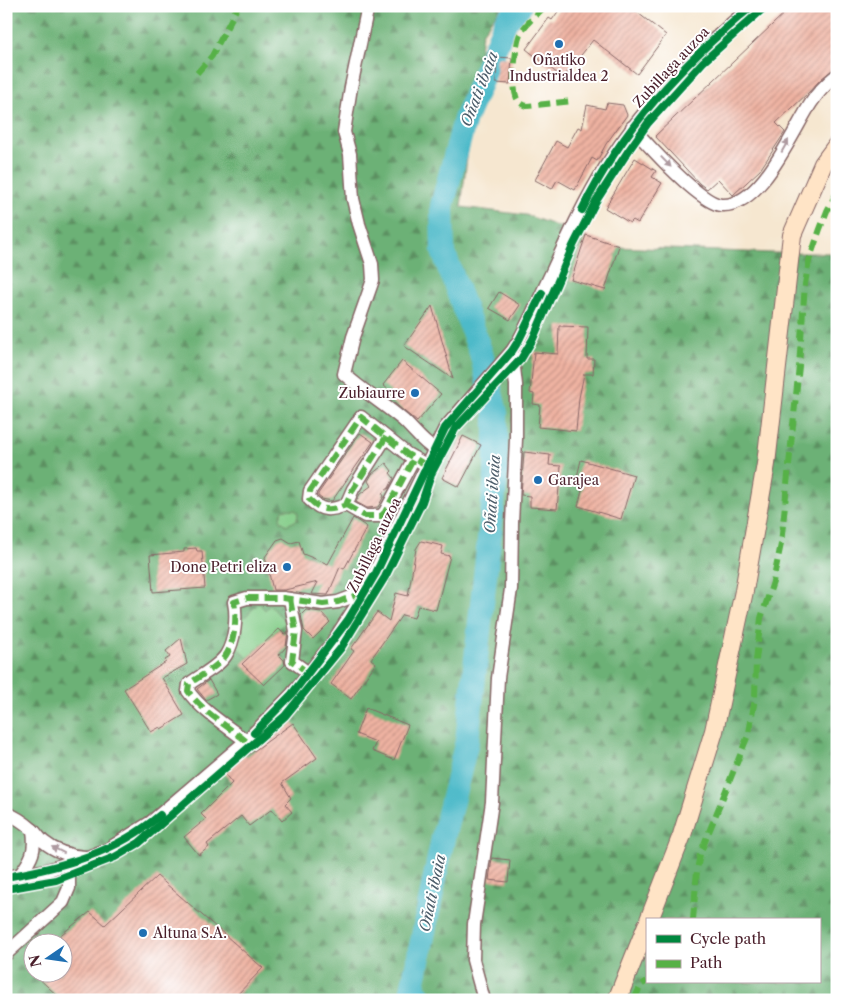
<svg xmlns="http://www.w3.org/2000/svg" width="843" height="1006" viewBox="0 0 843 1006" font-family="'Libre Caslon Text',serif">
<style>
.forest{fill:url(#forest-firs);stroke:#5b6850;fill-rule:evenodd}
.green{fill:#85ce8a;stroke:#68765a}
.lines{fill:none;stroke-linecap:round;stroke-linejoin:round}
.stream{stroke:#4ebac9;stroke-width:4}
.river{stroke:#4ebac9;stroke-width:24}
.building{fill:url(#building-hatch)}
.street-casing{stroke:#866565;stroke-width:15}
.secondary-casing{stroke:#866565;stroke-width:20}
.street{stroke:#fff;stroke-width:12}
.secondary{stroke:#ffe4c6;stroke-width:18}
.quiet{stroke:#57b146;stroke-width:6;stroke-dasharray:12 6;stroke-linecap:butt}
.cycleway-casing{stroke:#fff;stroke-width:11}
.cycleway{stroke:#00873e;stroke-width:8}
.oneway{fill:#ae9aa0}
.poi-dot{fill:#1f6fb2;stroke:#fff;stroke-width:2}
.labels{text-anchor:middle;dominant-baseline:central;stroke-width:4;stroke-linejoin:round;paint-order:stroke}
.poi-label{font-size:14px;fill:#4a1f2b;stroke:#fff;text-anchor:end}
.street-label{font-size:14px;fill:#4a1f2b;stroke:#fff}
.water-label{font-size:15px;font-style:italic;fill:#4c5d6a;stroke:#fff}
</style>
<defs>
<pattern id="forest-firs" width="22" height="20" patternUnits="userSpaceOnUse" patternTransform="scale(1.25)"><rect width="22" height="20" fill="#6cb176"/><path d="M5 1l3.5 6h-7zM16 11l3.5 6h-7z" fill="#5b8f61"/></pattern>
<pattern id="building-hatch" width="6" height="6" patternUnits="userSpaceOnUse" patternTransform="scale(1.25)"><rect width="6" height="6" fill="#efb3a2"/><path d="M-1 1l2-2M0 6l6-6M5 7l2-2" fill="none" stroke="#c49184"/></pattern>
</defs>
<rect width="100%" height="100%" fill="#fff"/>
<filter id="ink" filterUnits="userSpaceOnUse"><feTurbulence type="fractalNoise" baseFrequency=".02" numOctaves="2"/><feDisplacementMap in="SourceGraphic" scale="10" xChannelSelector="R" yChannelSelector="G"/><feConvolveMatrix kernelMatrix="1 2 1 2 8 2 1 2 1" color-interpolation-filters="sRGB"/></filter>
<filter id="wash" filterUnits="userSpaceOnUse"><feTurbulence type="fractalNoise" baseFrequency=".0096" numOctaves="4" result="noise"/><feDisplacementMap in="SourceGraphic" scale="20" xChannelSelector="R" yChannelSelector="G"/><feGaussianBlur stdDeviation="1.12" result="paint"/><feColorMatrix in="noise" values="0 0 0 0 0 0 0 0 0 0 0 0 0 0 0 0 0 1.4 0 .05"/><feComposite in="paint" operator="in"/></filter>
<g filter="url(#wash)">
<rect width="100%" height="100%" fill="#f6e7d0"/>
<path class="forest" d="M6,6H502L482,33L461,207L526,215L616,247L774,253H837V1000H6ZM647,920H819V982H647ZM32,944H62V974H32Z"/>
<g class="green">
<polygon points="287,509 296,510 298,514 297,520 287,525 281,521 280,517 283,510"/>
<polygon points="259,603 265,610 270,605 286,622 248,658 234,644 243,633 237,625"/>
</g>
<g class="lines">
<polyline class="stream" points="415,976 436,1000"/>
<polyline class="river" points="410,1000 443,838 467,741 496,476 496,413 481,353 443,251 442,206 465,119 506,21 520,6"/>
</g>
<g id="blocks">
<g class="building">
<polygon points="562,6 568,11 572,6 629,6 666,35 637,74 593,40 563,78 526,49 549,18 552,20"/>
<polygon points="792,6 837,6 837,66 821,79 808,93 776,123 785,132 760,170 733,195 718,179 707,189 700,184 655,136"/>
<polygon points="497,57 512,58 510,84 496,83"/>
<polygon points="607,103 623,105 627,115 606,144 597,161 592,158 575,190 557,180 552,189 535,180 556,141 567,147 578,127 582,129 587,105 605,109"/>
<polygon points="635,158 656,171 652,177 662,183 638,223 633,220 630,223 605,208"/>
<polygon points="586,235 619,246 605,290 571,280"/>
<polygon points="499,292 520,305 510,320 489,308"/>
<polygon points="432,306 453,379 404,346"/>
<polygon points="559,326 588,327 587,359 594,359 593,374 584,374 579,398 576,431 538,427 540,405 533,404 534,394 530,393 534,352 558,354"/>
<polygon points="402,361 441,394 417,422 387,397 391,392 383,385"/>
<polygon points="360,433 373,442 332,501 322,499 318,496 318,494"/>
<polygon points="463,436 481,445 459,487 442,478"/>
<polygon points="524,452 550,455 549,465 561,466 557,509 530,507 530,496 521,495"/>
<polygon points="581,460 634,475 621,519 578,506 585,479 577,477"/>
<polygon points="386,463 392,471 390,473 394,478 389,488 382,493 384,496 378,507 367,508 356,502 360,494 371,486 368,481 372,474"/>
<polygon points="353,518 367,527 344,569 340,567 328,595 312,594 318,582 285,590 273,590 265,557 277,540 283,538 291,543 299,541 303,554 328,564"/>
<polygon points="421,541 443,546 441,554 450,556 436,610 418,606 414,618 402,615 371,659 376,663 351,699 331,684 354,651 351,649 377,612 389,621 396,593 408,596 416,549"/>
<polygon points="196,548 197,551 202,551 205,588 153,592 150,555 184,552 184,549"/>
<polygon points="306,610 321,612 330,622 313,639 304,630 301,615"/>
<polygon points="279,629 284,634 288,631 286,647 279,655 284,660 285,665 264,685 242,664"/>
<polygon points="181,638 187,664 162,678 184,715 161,729 160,727 151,732 124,689 166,662 165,660 170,657 166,651"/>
<polygon points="209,680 217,694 206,700 197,689"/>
<polygon points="366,708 408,725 394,760 372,751 376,742 356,734"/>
<polygon points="293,723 317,758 282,783 291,798 285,804 292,812 282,821 272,809 249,826 241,816 207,844 209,847 199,855 184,837 206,819 201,814 232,783 224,773 244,754 247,756"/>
<polygon points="492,858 510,860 508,882 489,880"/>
<polygon points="157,876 263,968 232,1000 62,1000 34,974 62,974 62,944 49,944 90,912 105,925"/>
</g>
</g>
</g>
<g filter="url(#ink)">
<use href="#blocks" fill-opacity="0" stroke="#866565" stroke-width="1"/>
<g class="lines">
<g class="street-casing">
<g id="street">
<path d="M368,6L351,87L344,132L350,154L353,199L359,224L372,264L373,280L353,337L344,374C363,391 384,404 403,420C413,429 422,442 434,449"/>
<path d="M632,127C647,144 700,203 721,205C761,208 792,132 811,103C818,92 827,83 837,75"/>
<path d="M386,437L353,489L346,505C329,511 322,512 309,499L310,491L361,417L407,454L426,465"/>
<polyline points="346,505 365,516 381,516 385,512 414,458"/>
<polyline points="290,599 296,631 292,661 303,669"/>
<path d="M246,741C226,725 203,712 188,691L189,684C201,675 218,667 226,655C235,641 237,617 234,602L247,598H283L323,604L338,602L365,592"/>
<path d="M6,813C17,817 25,823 33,830C37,834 40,839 44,842C56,852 70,856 85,857"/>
<path d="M20,875C32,858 36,851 33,830"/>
<path d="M6,877L48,870L88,857L108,849L151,822L246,741L292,694L330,646L365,592L445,428L512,351L519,340C549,283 572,221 606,166C645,104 696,53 752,6"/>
<polyline points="6,954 63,902 69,888 69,864"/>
<polyline points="484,1000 473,960 474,924 492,802 498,678 511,589 512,523 516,439 516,385 512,351"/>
</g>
</g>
<g class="secondary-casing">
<g id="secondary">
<polyline points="649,920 682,835 714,731 744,591 766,464 792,235 823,164 837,145"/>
<polyline points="617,1000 647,925"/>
</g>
</g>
<use href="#street" class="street"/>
<use href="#secondary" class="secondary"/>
<g class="quiet">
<path d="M544,7C537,15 525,24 520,34C515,45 512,85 516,96C517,101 522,105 527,106L573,101"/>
<polyline points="197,73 212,56 238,6"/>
<path d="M386,437L353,489L346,505C329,511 322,512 309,499L310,491L361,417L407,454L426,465"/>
<polyline points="346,505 365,516 381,516 385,512 414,458"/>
<polyline points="290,599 296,631 292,661 303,669"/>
<path d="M246,741C226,725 203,712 188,691L189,684C201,675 218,667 226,655C235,641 237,617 234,602L247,598H283L323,604L338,602L365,592"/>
<polyline points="693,920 697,870 700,854 749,733 755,698 756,660 761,618 773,582 781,544 799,366 805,284 809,261 820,229 827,211 837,192"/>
<polyline points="634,1000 641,985 647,981"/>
</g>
<g class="cycleway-casing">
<g id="cycleway">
<path d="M582,210C622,128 683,63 752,6"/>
<polyline points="254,733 292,694 348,620 376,573 445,428 512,351 519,340 542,293"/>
<path d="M6,877C62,867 116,853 160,815"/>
<polyline points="6,889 56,880 115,857 139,843 285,716 341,648 385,577 422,502 432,472 455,429 521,359 533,339 573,246 596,201 629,150 648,123 703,62 766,6"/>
</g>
</g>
<use href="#cycleway" class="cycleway"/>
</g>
<defs><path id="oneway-solid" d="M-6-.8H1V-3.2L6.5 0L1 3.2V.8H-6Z" transform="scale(1.25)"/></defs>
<g class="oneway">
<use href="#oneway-solid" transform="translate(785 146) rotate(-61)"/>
<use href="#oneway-solid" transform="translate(666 162) rotate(46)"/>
<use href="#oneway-solid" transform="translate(58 850) rotate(-153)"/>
</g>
</g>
<g class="poi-dot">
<circle cx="559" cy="44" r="5"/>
<circle cx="415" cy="393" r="5"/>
<circle cx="538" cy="480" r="5"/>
<circle cx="287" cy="567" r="5"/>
<circle cx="143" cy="933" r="5"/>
</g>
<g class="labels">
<g class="poi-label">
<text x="559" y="60" text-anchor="middle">Oñatiko<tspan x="559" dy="16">Industrialdea 2</tspan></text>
<text x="405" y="393">Zubiaurre</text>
<text x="548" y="480" text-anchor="start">Garajea</text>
<text x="277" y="567">Done Petri eliza</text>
<text x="153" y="933" text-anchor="start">Altuna S.A.</text>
</g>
<g class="street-label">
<text transform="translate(671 67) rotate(-47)">Zubillaga auzoa</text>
<text transform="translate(374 545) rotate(-64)">Zubillaga auzoa</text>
</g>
<g class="water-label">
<text transform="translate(479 89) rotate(-69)">Oñati ibaia</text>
<text transform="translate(492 494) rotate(-86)">Oñati ibaia</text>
<text transform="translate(432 893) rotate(-78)">Oñati ibaia</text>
</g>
</g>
<rect width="843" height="1006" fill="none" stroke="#fff" stroke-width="25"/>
<rect x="646" y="918" width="175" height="65" fill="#ffffff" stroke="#b7a5aa"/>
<rect x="656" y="935" width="25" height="8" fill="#00873e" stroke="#b7a5aa"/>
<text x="690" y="944" font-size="15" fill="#4a1f2b">Cycle path</text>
<rect x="656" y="960" width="25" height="8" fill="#57b146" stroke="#b7a5aa"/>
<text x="690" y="968" font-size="15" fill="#4a1f2b">Path</text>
<g transform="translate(48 958) rotate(257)"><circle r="24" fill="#ffffff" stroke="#b7a5aa"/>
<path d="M0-4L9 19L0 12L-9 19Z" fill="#1f6fb2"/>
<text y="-8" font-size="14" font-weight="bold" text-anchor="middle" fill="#4a1f2b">N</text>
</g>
</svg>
